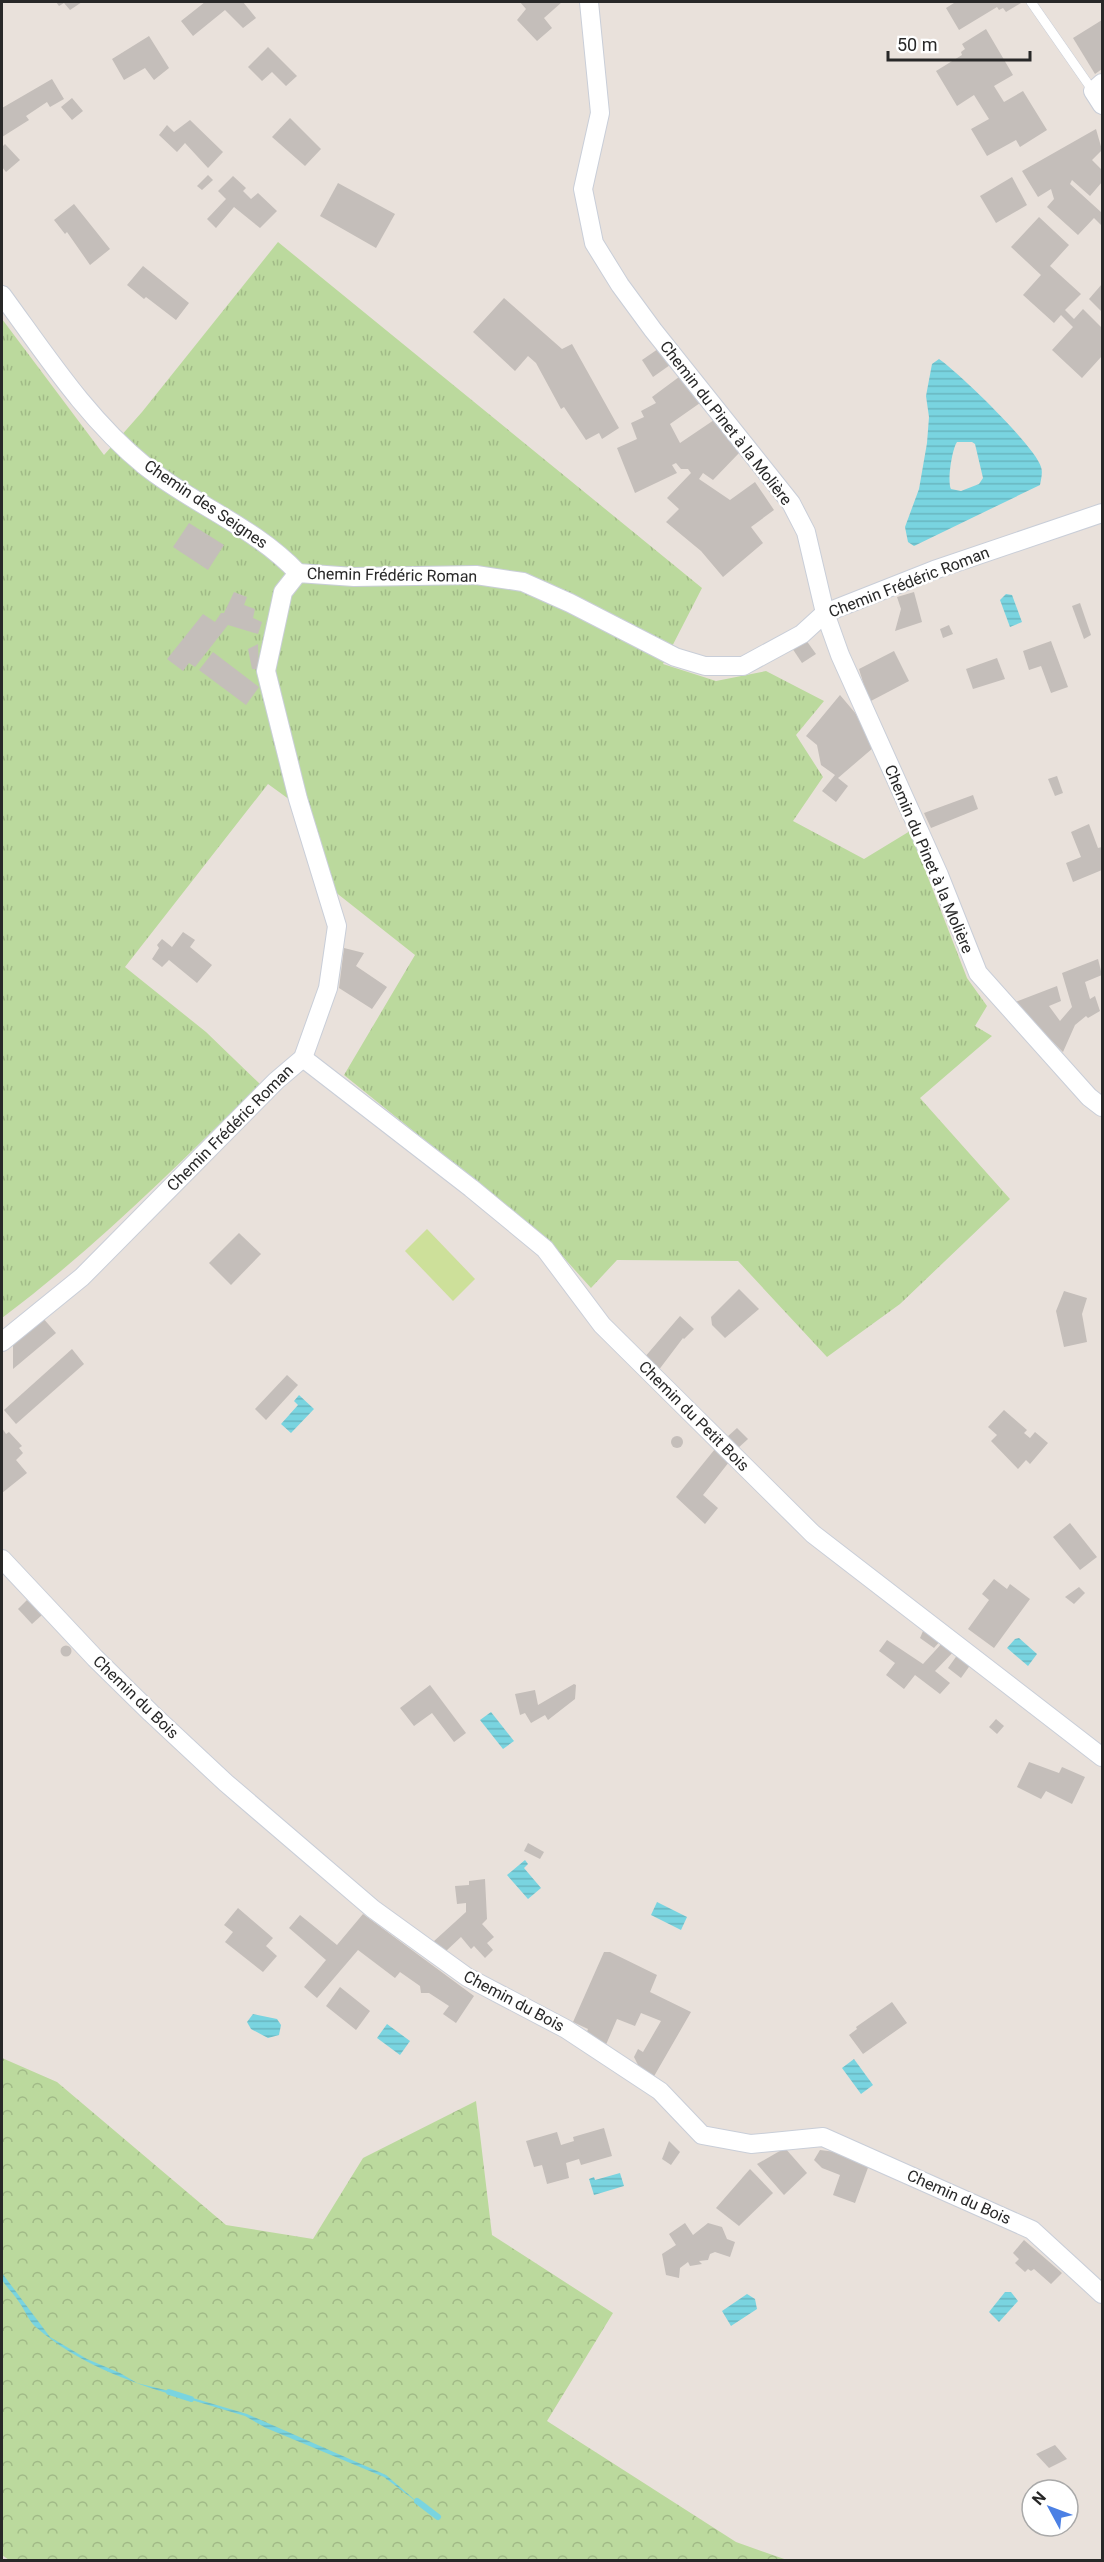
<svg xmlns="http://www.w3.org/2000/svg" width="1104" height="2562" viewBox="0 0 1104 2562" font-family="Roboto,sans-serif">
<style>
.grass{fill:url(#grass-tufts)}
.forest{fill:url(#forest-crowns)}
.pitch{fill:#cde09a}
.water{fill:url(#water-rules);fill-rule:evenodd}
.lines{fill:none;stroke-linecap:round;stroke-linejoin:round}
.stream{stroke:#79d4e0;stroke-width:6}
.building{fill:#c4beba}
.lane-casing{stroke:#c9ced8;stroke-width:10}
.street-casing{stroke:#c9ced8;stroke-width:20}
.lane{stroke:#fff;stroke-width:9}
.street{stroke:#fff;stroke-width:18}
.labels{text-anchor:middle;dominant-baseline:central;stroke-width:5;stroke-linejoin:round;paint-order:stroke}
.street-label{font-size:16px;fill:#282828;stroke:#fff}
</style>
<defs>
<pattern id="grass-tufts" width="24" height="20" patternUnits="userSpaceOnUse" patternTransform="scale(1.5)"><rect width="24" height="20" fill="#bbd99d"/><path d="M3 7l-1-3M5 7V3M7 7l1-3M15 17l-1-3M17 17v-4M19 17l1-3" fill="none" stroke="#a1ba87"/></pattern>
<pattern id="forest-crowns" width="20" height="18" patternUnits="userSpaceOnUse" patternTransform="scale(1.5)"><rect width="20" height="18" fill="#bbd99d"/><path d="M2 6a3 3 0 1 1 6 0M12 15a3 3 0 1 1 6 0" fill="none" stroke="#a1ba87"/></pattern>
<pattern id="water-rules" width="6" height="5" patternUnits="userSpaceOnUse" patternTransform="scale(1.5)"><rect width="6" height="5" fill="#79d4e0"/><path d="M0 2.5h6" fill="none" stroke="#69b6c0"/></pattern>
</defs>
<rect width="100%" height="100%" fill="#e9e1db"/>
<path class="grass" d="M278,242L702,588L663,664L716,681L766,671L824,701L796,735L823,777L793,821L864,859L910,831L967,978L987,1006L975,1026L992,1036L920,1098L1010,1199L900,1304L827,1357L738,1261L617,1260L591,1288L548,1240L344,1075L415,955L334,891L308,813L268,784L125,967L206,1032L260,1084C177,1166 95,1248 2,1318V319L104,455L142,412Z"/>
<polygon class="forest" points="2,2058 57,2082 226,2225 313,2239 363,2158 476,2101 492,2235 613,2313 547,2421 736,2542 787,2560 9,2560 2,2555"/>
<polygon class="pitch" points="427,1229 475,1279 453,1301 405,1251"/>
<g class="water">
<path d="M939,359C958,372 1036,447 1041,467C1043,472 1041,479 1040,485L914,546L908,542L905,527L919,489L927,443L929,417L926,396L932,364ZM957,442H972L975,444L983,478L979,484L961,491L951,489C947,482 952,449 957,442Z"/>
<polygon points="1006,594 1012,595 1022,622 1010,627 1000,600"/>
<polygon points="299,1395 314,1409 291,1433 281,1424 298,1405 294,1401"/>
<polygon points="1019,1638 1037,1654 1028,1666 1007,1648 1015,1639"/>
<polygon points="491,1712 514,1741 503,1749 480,1720"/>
<polygon points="525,1860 528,1864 524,1868 541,1888 528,1899 507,1875"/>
<polygon points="657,1902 687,1917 681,1930 651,1915"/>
<polygon points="253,2014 277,2019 281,2025 279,2035 268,2038 251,2029 247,2022"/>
<polygon points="387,2024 410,2041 400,2055 377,2038"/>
<polygon points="854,2059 873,2085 861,2094 842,2068"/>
<polygon points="620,2173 624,2186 594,2195 589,2179 594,2177 595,2180"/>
<path d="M2,2273L50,2337L87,2359L120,2373L137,2383L177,2393V2396C128,2382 76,2362 37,2328C29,2322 25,2310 19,2302C14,2294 7,2288 2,2280Z"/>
<polygon points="1005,2292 1011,2292 1018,2301 999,2322 989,2312"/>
<polygon points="747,2294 755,2299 757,2309 731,2326 722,2311"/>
<polygon points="186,2396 247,2414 386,2475 422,2506 384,2477 266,2428 245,2416 185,2398"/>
</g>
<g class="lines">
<g class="stream">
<polyline points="169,2392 191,2399"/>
<polyline points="417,2501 438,2517"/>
</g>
</g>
<g class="building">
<polygon points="56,2 82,2 70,10 64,3 59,6"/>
<polygon points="205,2 243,2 256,18 243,28 225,10 193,36 181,21"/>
<polygon points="520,2 562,2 544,18 552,28 537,41 517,20 526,9"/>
<polygon points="953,2 1020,2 1021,3 1006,12 1003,8 999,10 997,7 959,30 946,8 954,3"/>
<polygon points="1102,20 1102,69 1095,74 1073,38"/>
<polygon points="986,29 1013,75 994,86 1004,102 1023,91 1047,130 1020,147 1016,140 987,156 971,129 989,119 974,95 957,106 936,71 962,55 961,52 965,49 962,44"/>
<polygon points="149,36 169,68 154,80 145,68 124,80 112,59"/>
<polygon points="268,47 297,76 286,86 272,72 262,81 248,67"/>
<polygon points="52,79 64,99 50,107 47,102 26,116 29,120 2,137 2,108"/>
<polygon points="72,98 83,111 72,120 61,107"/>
<polygon points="290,118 321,149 305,166 272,137"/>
<polygon points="190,120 223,152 208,168 185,143 177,152 159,135 167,125 174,132"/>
<polygon points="1096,129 1102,150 1092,160 1102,170 1102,182 1090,196 1072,180 1070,184 1102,213 1102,226 1094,218 1078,235 1047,207 1054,199 1051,189 1038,197 1022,171"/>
<polygon points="5,144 20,160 6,172 2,167 2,147"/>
<polygon points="208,175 213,180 202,190 197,186"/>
<polygon points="233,176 246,188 243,191 251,199 258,193 277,211 260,228 234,207 216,228 207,219 226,199 218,191"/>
<polygon points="1012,177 1027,205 996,223 980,196"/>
<polygon points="338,183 395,214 376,248 320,216"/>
<polygon points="74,204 110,249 90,265 67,232 65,234 54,220"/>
<polygon points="1039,217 1069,245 1050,266 1081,294 1065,310 1074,319 1083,309 1102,328 1102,356 1082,378 1052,350 1073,327 1061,315 1054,323 1023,295 1041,275 1011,247"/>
<polygon points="143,266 189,303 176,320 146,297 144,299 127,285"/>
<polygon points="1102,284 1102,312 1089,299"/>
<polygon points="504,298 562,349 572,344 619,428 602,439 599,433 586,440 564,407 561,409 536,363 528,356 515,371 473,332"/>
<polygon points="658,349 670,365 653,377 642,360"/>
<polygon points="679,377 700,403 670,424 680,443 714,420 740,452 713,480 703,473 699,479 730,500 755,482 774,510 751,527 763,543 723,577 701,551 666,522 679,509 667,498 691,473 688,469 681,469 676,463 672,465 677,473 635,493 617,448 637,439 631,423 644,417 641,411 656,403 652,397"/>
<polygon points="189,523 224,545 208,570 173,547"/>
<polygon points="234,592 247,597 244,605 255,609 253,618 262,622 258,634 228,625 195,667 189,663 183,671 167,659 203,614 215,622 221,613 224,613"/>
<polygon points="914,592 922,622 895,631 901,609 897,597"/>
<polygon points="1080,603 1091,635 1084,639 1072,606"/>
<polygon points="949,625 953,634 943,638 940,629"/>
<polygon points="806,640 816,654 802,663 792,648"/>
<polygon points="1051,641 1068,687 1051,693 1041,666 1029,670 1023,651"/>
<polygon points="258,644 259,670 252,669 248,649"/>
<polygon points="894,651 909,681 869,702 859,669"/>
<polygon points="213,652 259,687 246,705 199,670"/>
<polygon points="997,658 1005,679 973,689 966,669"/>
<polygon points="840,695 856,714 873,748 838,778 848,786 836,802 822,791 835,775 821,765 817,745 806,736"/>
<polygon points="1057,776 1063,793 1055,796 1048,779"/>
<polygon points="973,795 978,809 931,828 924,813"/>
<polygon points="1089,824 1098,848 1102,847 1102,870 1073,882 1066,863 1081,857 1071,832"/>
<polygon points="183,932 195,940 190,947 212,965 197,983 169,960 162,967 152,959 159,948 157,945 162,939 172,947"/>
<polygon points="344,948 364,953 356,966 387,987 372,1009 339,988"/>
<polygon points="1098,959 1102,975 1085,982 1090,999 1095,996 1100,1011 1088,1018 1086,1016 1075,1025 1063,1052 1013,1003 1057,986 1061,1001 1049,1006 1060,1021 1072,1007 1062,973"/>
<polygon points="239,1233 261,1254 231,1285 209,1263"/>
<polygon points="739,1289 759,1309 725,1338 712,1325 711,1317"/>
<polygon points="1064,1291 1087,1298 1082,1314 1087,1342 1064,1347 1056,1311"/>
<polygon points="680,1316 694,1329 684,1339 683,1338 658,1371 644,1358"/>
<polygon points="42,1317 56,1333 13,1369 13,1345"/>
<polygon points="72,1349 84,1364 16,1424 4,1410"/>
<polygon points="287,1375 298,1385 266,1420 255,1409"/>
<polygon points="1004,1410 1027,1430 1024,1433 1030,1438 1035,1432 1048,1443 1030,1464 1026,1460 1018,1469 991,1441 997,1435 988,1427"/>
<polygon points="2,1428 6,1434 9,1432 22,1446 19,1448 23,1453 16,1460 27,1473 2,1493"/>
<polygon points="737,1428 748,1439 737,1449 726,1438"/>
<circle cx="677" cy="1442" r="6"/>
<polygon points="715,1449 729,1462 703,1495 718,1508 705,1524 676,1497"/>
<polygon points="1070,1523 1097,1557 1080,1570 1053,1537"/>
<polygon points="994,1579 1007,1589 1010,1584 1030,1599 994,1648 968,1629 989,1600 982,1594"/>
<polygon points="1079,1587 1085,1593 1074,1604 1065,1597"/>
<polygon points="27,1600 42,1615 32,1624 18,1609"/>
<polygon points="923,1631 931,1631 942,1639 934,1648 920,1638"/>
<polygon points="887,1640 923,1664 944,1641 956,1649 935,1671 950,1683 940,1694 915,1675 904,1689 886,1675 895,1663 879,1651"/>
<circle cx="66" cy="1651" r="5.5"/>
<polygon points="958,1654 971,1664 961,1678 948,1668"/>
<polygon points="574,1684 576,1685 575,1699 548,1720 545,1715 531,1723 525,1713 520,1715 515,1694 535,1690 538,1705"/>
<polygon points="430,1685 466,1733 454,1742 432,1713 414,1726 400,1708"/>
<polygon points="996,1719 1004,1726 997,1734 989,1727"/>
<polygon points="1029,1762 1059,1773 1062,1767 1085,1777 1072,1804 1046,1791 1041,1799 1017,1787"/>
<polygon points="528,1843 544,1852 540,1859 524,1851"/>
<polygon points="485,1879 487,1919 482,1924 494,1937 487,1943 493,1950 485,1958 474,1946 471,1949 461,1937 446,1951 433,1942 466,1912 466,1903 457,1904 455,1886 469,1885 469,1881"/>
<polygon points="238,1908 273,1938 266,1946 277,1956 263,1972 225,1942 233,1932 224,1925"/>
<polygon points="363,1914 474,1996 456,2023 443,2014 449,2006 429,1993 421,1993 420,1986 400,1972 395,1978 358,1950 317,1998 304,1987 326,1960 289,1928 300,1915 337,1945"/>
<polygon points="604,1952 610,1952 657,1975 650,1992 691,2012 653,2078 638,2065 634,2057 638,2049 643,2052 661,2021 641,2013 635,2026 617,2019 605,2047 585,2037 588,2029 573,2022"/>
<polygon points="340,1987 370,2011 356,2030 326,2006"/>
<polygon points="892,2002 907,2023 863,2054 849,2035 857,2029 856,2027"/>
<polygon points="604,2128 612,2156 581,2165 579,2159 566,2163 569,2178 547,2184 542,2165 534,2167 526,2141 557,2132 561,2145 574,2141 573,2137"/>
<polygon points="669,2141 680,2152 671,2165 662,2159"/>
<polygon points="785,2148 807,2173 784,2195 757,2164"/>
<polygon points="820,2150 836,2152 869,2165 855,2203 833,2195 840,2175 822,2168 814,2160"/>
<polygon points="750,2169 773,2193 739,2226 716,2208"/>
<polygon points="685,2223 693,2235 708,2223 722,2227 727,2239 735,2242 730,2257 715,2252 710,2254 708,2260 699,2261 702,2264 690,2266 688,2262 680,2268 679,2278 666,2275 662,2254 676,2245 669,2234"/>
<polygon points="1024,2240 1062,2273 1051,2284 1034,2269 1031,2271 1028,2269 1025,2272 1015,2263 1019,2259 1013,2253"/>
<polygon points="1055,2445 1067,2459 1049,2468 1036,2454"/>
</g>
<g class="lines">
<g class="lane-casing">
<polyline id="lane" points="1031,2 1093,91"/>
</g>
<g class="street-casing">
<g id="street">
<polyline points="589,2 600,113 583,189 594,243 620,285 653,330 791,503 806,532 825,613 840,655 939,875 978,973 1089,1097 1102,1107"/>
<polyline points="1102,83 1093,91 1102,105"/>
<path d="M2,295C46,355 87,419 145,466C194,505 255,527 298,573"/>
<polyline points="303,1058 471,1188 545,1249 602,1325 813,1534 1102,1757"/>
<polyline points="2,1342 82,1277 276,1081 303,1058 328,988 337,926 298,799 266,671 283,592 298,573 354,577 476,575 523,582 570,603 675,657 705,666 743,666 802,634 825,613 934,570 1102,513"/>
<polyline points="2,1559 95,1658 151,1713 226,1783 373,1909 467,1977 566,2029 660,2091 702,2135 751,2144 823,2137 1032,2230 1102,2294"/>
</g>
</g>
<use href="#lane" class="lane"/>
<use href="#street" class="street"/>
</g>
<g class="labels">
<g class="street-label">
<text transform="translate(726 423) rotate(52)">Chemin du Pinet à la Molière</text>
<text transform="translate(206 504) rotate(34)">Chemin des Seignes</text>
<text transform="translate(392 575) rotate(1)">Chemin Frédéric Roman</text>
<text transform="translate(909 582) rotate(-21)">Chemin Frédéric Roman</text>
<text transform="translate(929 859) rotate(67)">Chemin du Pinet à la Molière</text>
<text transform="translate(230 1128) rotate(-45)">Chemin Frédéric Roman</text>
<text transform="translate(694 1416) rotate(45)">Chemin du Petit Bois</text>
<text transform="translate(136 1697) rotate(44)">Chemin du Bois</text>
<text transform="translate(514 2001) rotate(28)">Chemin du Bois</text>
<text transform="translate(959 2197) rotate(24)">Chemin du Bois</text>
</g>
</g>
<rect width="1104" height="2562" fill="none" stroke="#282828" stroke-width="6"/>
<g transform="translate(1050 2508) rotate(311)"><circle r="28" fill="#ffffff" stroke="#a9a9a9" stroke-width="1.5"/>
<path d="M0-4.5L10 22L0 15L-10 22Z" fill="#4c80e4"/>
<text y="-9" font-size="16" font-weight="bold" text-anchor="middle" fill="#282828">N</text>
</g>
<path d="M888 51v9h142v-9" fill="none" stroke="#282828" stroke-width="3"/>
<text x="897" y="51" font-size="18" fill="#282828" stroke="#ffffff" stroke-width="4.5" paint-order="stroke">50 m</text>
</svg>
